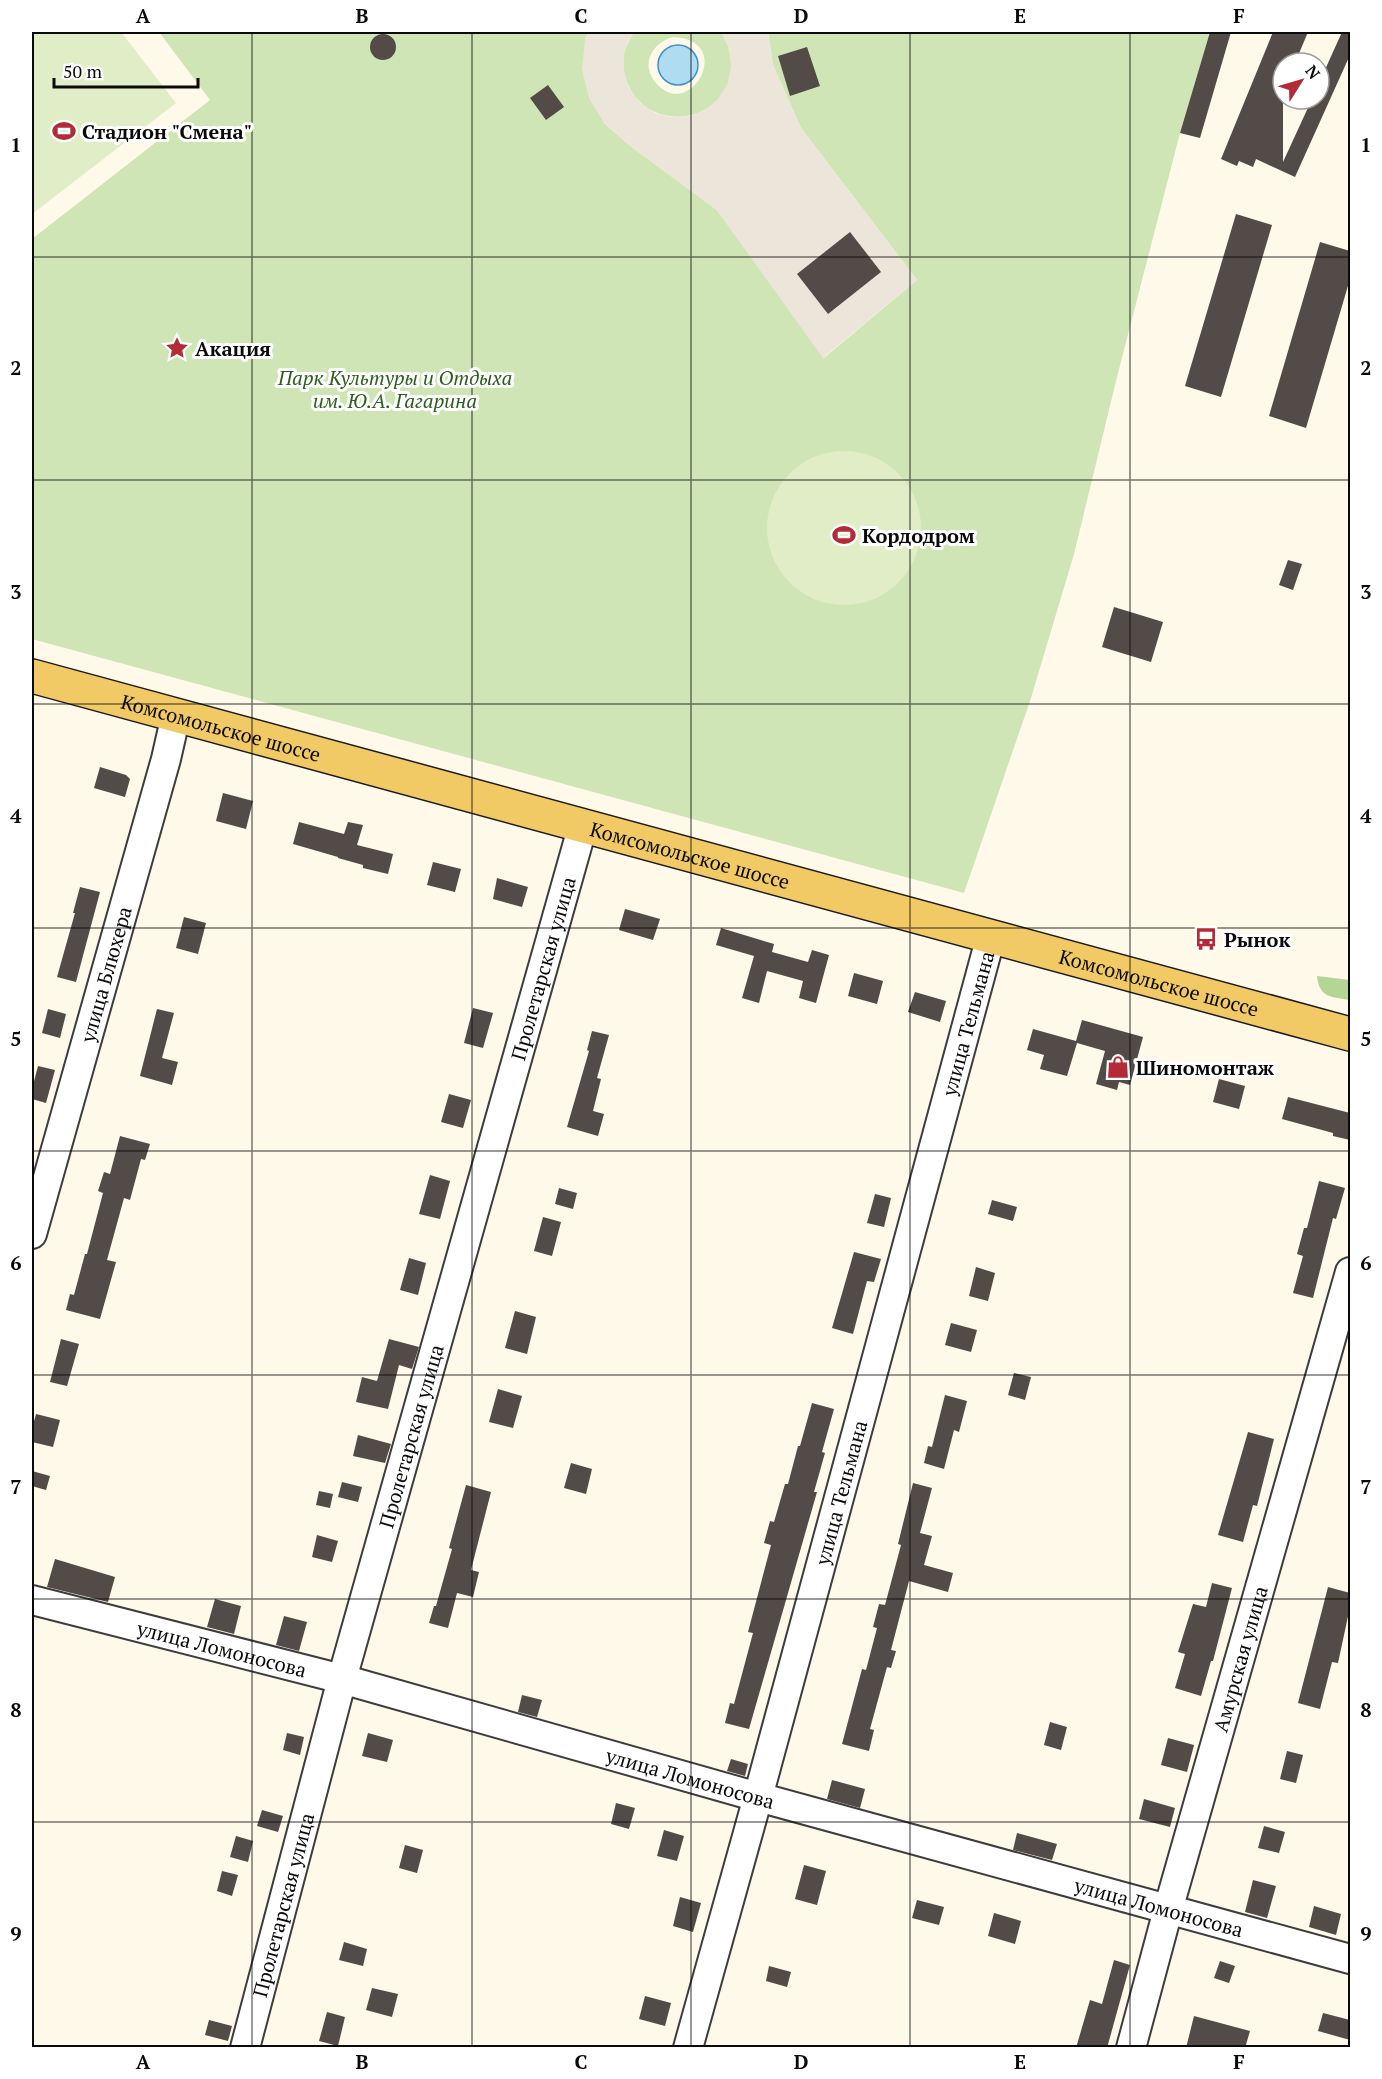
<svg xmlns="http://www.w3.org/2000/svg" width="1382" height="2079" viewBox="0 0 1382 2079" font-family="'PT Serif',serif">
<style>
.green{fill:#d0e5b5;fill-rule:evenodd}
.forest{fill:#b5d595}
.pitch{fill:#e1edc6}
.plaza{fill:#ece6da}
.water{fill:#b0dcf2;stroke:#3b94c5;stroke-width:1.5}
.building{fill:#524b47}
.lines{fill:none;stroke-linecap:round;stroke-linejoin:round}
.minor-casing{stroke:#3d3d3d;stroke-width:32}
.major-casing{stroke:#1b1b1b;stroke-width:36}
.minor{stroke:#fff;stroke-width:28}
.major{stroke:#f1c965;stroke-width:33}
.grid{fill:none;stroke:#0a0a0a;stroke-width:1.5;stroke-opacity:0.55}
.labels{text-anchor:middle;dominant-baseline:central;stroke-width:6;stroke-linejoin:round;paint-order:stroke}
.poi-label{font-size:20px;font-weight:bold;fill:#0a0a0a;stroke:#fff;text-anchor:start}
.park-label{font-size:20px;font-style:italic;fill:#2f5d1f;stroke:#fff}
.street-label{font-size:20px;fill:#0a0a0a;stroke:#fff}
.neatline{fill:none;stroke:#0a0a0a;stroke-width:2}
.grid-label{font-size:20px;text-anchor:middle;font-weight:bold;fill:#0a0a0a}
</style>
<rect width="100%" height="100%" fill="#fef9e9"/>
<g class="green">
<polygon points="159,32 588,32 585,40 604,123 629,145 717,210 824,358 917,280 801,128 773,65 768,32 1210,32 1180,133 1117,377 1074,554 1031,698 964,893 32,639 32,239 210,100"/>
<path d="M634,32H721C727,40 730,51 731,61C736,123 645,139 626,79C621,64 623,44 634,32ZM673,37C737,40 690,123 656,83C640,64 652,43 673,37Z"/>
</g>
<path class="forest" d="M1317,976L1350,980V1000C1332,997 1319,998 1317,976Z"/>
<g class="pitch">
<polygon points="32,32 121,32 176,103 32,214"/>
<circle cx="844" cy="528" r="77"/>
</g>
<polygon class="plaza" points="588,32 634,32 624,53 624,71 629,88 640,103 655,113 671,117 689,116 705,110 718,99 727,85 731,68 730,51 721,32 768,32 773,65 801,128 917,280 823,358 717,210 629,145 604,123 589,98 582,69 585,40"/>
<circle class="water" cx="678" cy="65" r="20"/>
<g class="building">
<polygon points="1210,32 1231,32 1200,138 1180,133"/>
<polygon points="1273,32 1308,32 1295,63 1283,63 1283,162 1312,99 1319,99 1319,83 1342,32 1350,32 1350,55 1295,177 1256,159 1253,167 1239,161 1237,166 1221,159"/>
<circle cx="383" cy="47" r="13"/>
<polygon points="807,47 820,86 790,96 778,56"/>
<polygon points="548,85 564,107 546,120 530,98"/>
<polygon points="1236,214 1272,225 1221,397 1185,386"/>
<polygon points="850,232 881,272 828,314 797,274"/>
<polygon points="1320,242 1350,251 1350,279 1306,428 1269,416"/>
<polygon points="1288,560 1302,564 1293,590 1279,585"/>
<polygon points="1114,607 1163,622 1151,662 1102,647"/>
<polygon points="100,767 126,775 130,779 125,797 94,788"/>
<polygon points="223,793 253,801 246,829 216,821"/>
<polygon points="299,822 344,834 348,822 363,825 357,845 393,854 388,874 363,868 363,865 338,858 338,857 293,844"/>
<polygon points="433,862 461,869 455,892 427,885"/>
<polygon points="497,878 528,887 522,907 493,899"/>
<polygon points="80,887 100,892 76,982 57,977 75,913 73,913"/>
<polygon points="625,909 660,919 653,940 619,930"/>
<polygon points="184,917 206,923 198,954 176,948"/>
<polygon points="721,928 774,944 772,952 808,962 812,950 829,955 816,1003 799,998 803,981 767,971 759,1003 742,998 754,956 716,945"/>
<polygon points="854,973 883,981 877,1004 848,996"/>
<polygon points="915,992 946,1001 940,1022 908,1012"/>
<polygon points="473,1008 493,1013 483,1048 464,1043"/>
<polygon points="48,1009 66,1014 60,1038 42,1033"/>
<polygon points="157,1009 174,1013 162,1058 178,1062 172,1085 140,1076"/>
<polygon points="1082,1020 1143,1037 1130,1085 1119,1082 1117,1090 1096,1084 1105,1051 1077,1043 1067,1076 1040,1069 1044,1055 1027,1050 1033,1029 1076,1041"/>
<polygon points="592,1031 609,1035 597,1078 601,1079 593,1111 604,1114 598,1136 567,1127 589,1051 587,1050"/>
<polygon points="38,1066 55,1070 46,1103 32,1099 32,1089"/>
<polygon points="1219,1079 1245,1086 1239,1109 1213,1102"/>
<polygon points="449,1094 471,1100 463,1128 441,1122"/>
<polygon points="1288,1097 1350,1113 1350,1140 1333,1136 1333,1133 1282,1119"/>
<polygon points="120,1136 150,1144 145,1160 141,1159 130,1200 124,1198 107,1260 116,1262 100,1319 66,1310 70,1294 74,1295 85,1254 87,1254 103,1193 98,1191 104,1172 110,1174"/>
<polygon points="430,1175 450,1181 440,1219 419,1214"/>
<polygon points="1319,1181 1345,1188 1336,1219 1333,1218 1313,1298 1293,1293 1303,1256 1297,1254 1304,1228 1307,1228"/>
<polygon points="559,1188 577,1193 573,1209 555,1204"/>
<polygon points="875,1194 891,1198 884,1227 867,1223"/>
<polygon points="992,1200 1017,1207 1013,1221 988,1214"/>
<polygon points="543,1217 561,1222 552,1256 534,1251"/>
<polygon points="854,1252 881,1259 874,1282 867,1281 853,1334 832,1328"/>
<polygon points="409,1258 426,1263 418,1295 400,1290"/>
<polygon points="976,1267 995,1273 988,1301 969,1296"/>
<polygon points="515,1311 536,1317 527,1354 505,1348"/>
<polygon points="951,1323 977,1330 971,1352 945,1345"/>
<polygon points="61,1339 79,1344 67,1386 50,1382"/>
<polygon points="389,1339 419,1347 412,1369 399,1365 388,1409 356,1402 362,1377 377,1381"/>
<polygon points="1014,1373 1031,1377 1025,1400 1008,1395"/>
<polygon points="498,1389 522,1396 513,1428 489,1422"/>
<polygon points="945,1395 967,1401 959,1432 954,1430 944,1469 924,1463 928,1446 932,1447"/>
<polygon points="812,1403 834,1409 822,1452 825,1453 814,1492 817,1492 749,1729 725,1723 730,1703 734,1704 753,1633 748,1632 771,1545 764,1543 770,1521 774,1522 785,1484 788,1484 798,1446 800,1446"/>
<polygon points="36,1414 60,1420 53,1447 32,1442 32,1429"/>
<polygon points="1248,1432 1274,1439 1257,1506 1253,1505 1243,1542 1218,1535"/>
<polygon points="358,1435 391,1444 385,1463 353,1456"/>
<polygon points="571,1463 592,1469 586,1494 564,1488"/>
<polygon points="32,1471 50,1476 46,1490 32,1486"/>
<polygon points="342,1482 362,1487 358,1502 338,1497"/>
<polygon points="913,1483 932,1488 920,1533 932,1536 924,1565 953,1573 948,1592 909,1581 891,1650 896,1651 891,1668 887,1667 870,1729 874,1730 869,1751 842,1744 862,1669 866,1670 877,1628 873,1627 879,1604 885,1605 901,1545 898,1544"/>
<polygon points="466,1485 491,1492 471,1570 479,1572 473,1597 457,1593 448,1628 429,1623 434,1606 436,1606 452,1549 449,1548"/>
<polygon points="319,1491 333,1494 330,1508 316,1505"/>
<polygon points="317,1535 338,1541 332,1562 312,1557"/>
<polygon points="55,1559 115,1577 108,1602 47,1587"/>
<polygon points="1212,1583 1232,1588 1213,1661 1211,1661 1201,1696 1175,1688 1185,1654 1178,1652 1193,1604 1206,1607"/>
<polygon points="1328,1587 1350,1593 1350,1607 1338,1663 1332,1662 1320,1709 1298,1703"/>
<polygon points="215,1599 241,1606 234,1634 207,1627"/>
<polygon points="284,1616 307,1622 299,1651 276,1645"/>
<polygon points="522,1695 542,1700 537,1717 518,1712"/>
<polygon points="1050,1722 1067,1727 1061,1750 1044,1745"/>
<polygon points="287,1733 304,1737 300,1755 283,1750"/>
<polygon points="368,1733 393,1740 387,1762 362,1756"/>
<polygon points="1168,1738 1194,1745 1187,1772 1161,1765"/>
<polygon points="1287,1751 1303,1755 1296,1783 1280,1779"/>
<polygon points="731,1759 748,1764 745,1776 727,1771"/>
<polygon points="832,1780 865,1789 860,1808 827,1799"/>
<polygon points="1144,1799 1175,1808 1170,1827 1139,1819"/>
<polygon points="616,1803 635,1808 629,1829 611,1824"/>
<polygon points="262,1810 283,1816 278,1832 257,1826"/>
<polygon points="1264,1826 1285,1832 1279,1853 1258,1848"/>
<polygon points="664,1830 684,1836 677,1861 657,1856"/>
<polygon points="1017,1833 1057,1844 1052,1860 1013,1850"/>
<polygon points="236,1836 253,1841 248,1862 230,1857"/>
<polygon points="405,1845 423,1850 417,1873 399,1868"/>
<polygon points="804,1865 826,1871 817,1905 795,1899"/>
<polygon points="222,1871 238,1875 232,1896 217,1891"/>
<polygon points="1253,1880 1276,1886 1267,1918 1245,1912"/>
<polygon points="680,1897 701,1903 693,1932 673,1926"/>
<polygon points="917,1900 944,1907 939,1925 912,1918"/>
<polygon points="1314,1906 1341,1914 1336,1935 1309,1927"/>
<polygon points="994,1913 1021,1921 1015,1944 988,1936"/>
<polygon points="344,1942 367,1949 363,1966 339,1960"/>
<polygon points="1114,1960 1130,1965 1107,2048 1076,2048 1090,2000 1102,2004"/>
<polygon points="1220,1961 1235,1966 1229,1983 1214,1978"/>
<polygon points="769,1966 791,1972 787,1987 766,1981"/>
<polygon points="372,1988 398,1994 392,2017 366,2010"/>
<polygon points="645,1996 671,2003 665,2026 639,2019"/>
<polygon points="327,2012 345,2017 338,2046 319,2041"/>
<polygon points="1323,2013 1350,2020 1350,2040 1318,2031"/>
<polygon points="1194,2016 1250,2031 1245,2048 1186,2048"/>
<polygon points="209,2020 232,2026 228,2041 205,2035"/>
</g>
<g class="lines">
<g class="minor-casing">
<g id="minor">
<path id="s1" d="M32,1234L166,759L176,715"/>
<path id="s2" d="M32,1600L342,1679L758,1797L1350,1959"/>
<path id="s3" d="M245,2048L342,1679L583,825"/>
<path id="s4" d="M688,2048L758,1797L991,936"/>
<path id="s5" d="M1131,2048L1168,1910L1350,1272"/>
</g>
</g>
<g class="major-casing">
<g id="major">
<path id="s6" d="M32,676L1350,1034"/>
</g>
</g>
<use href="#minor" class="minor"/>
<use href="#major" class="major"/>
</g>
<path class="grid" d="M252,32V2048M472,32V2048M691,32V2048M910,32V2048M1130,32V2048M32,257H1350M32,480H1350M32,704H1350M32,928H1350M32,1151H1350M32,1375H1350M32,1599H1350M32,1822H1350"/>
<defs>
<g id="stadium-bare" transform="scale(1.8)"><path d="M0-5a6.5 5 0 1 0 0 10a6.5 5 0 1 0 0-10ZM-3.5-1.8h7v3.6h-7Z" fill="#b22b37" stroke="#fff" stroke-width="2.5" paint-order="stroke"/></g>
<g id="sight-bare" transform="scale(1.8)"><path d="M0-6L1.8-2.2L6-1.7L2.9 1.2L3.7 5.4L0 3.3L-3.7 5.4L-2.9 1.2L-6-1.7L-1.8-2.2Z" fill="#b22b37" stroke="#fff" stroke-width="2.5" paint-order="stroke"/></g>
<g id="bus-bare" transform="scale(1.8)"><path d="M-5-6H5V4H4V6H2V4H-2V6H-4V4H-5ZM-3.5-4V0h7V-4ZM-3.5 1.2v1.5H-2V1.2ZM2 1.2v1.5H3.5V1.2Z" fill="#b22b37" stroke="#fff" stroke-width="2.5" paint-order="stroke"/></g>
<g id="shop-bare" transform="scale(1.8)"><path d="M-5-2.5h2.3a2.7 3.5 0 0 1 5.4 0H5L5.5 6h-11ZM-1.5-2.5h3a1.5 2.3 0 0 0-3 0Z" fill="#b22b37" stroke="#fff" stroke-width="2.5" paint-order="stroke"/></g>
</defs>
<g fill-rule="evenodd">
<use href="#stadium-bare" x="64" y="131"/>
<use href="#sight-bare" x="177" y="348"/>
<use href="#stadium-bare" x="844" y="535"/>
<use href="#bus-bare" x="1206" y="939"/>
<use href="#shop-bare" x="1118" y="1067"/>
</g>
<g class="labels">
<g class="poi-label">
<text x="82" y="131">Стадион "Смена"</text>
<text x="195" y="348">Акация</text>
<text x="862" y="535">Кордодром</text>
<text x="1224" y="939">Рынок</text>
<text x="1136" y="1067">Шиномонтаж</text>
</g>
<g class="park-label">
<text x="395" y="377">Парк Культуры и Отдыха<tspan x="395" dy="23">им. Ю.А. Гагарина</tspan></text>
</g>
<g class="street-label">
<text stroke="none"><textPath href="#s6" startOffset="196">Комсомольское шоссе</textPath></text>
<text stroke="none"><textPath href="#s6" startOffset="682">Комсомольское шоссе</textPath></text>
<text stroke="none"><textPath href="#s3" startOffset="1120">Пролетарская улица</textPath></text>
<text stroke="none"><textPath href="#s1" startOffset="270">улица Блюхера</textPath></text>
<text stroke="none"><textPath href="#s6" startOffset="1168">Комсомольское шоссе</textPath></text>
<text stroke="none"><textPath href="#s4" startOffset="1062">улица Тельмана</textPath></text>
<text stroke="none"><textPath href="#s3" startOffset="634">Пролетарская улица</textPath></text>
<text stroke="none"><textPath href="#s4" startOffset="576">улица Тельмана</textPath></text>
<text stroke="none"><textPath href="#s2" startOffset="196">улица Ломоносова</textPath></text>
<text stroke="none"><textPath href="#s5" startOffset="404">Амурская улица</textPath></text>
<text stroke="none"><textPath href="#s2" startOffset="682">улица Ломоносова</textPath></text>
<text stroke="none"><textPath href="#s3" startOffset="148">Пролетарская улица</textPath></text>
<text stroke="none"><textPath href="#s2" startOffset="1168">улица Ломоносова</textPath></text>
</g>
</g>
<rect width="1382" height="2079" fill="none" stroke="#ffffff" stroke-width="66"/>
<g transform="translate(1301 81) rotate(53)"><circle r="28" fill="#ffffff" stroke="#9d9d9d" stroke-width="1.5"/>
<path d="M0-4.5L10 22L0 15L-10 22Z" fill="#b22b37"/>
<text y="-9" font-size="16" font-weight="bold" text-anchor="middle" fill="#0a0a0a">N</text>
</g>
<path d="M54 78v9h144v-9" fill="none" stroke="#0a0a0a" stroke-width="3"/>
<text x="63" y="78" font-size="18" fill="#0a0a0a" stroke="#ffffff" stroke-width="4.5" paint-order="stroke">50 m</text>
<rect x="33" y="33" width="1316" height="2013" class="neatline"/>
<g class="grid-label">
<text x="143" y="23">A</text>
<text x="362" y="23">B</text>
<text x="581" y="23">C</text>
<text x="801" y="23">D</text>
<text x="1020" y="23">E</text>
<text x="1239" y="23">F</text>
<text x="16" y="152">1</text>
<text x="1366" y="152">1</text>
<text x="16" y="375">2</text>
<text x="1366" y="375">2</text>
<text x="16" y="599">3</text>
<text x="1366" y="599">3</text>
<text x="16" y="823">4</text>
<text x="1366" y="823">4</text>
<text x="16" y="1046">5</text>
<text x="1366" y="1046">5</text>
<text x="16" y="1270">6</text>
<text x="1366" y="1270">6</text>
<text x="16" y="1494">7</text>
<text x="1366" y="1494">7</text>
<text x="16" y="1717">8</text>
<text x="1366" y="1717">8</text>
<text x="16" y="1941">9</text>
<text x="1366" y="1941">9</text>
<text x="143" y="2069">A</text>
<text x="362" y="2069">B</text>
<text x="581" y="2069">C</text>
<text x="801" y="2069">D</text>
<text x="1020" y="2069">E</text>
<text x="1239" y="2069">F</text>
</g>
</svg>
